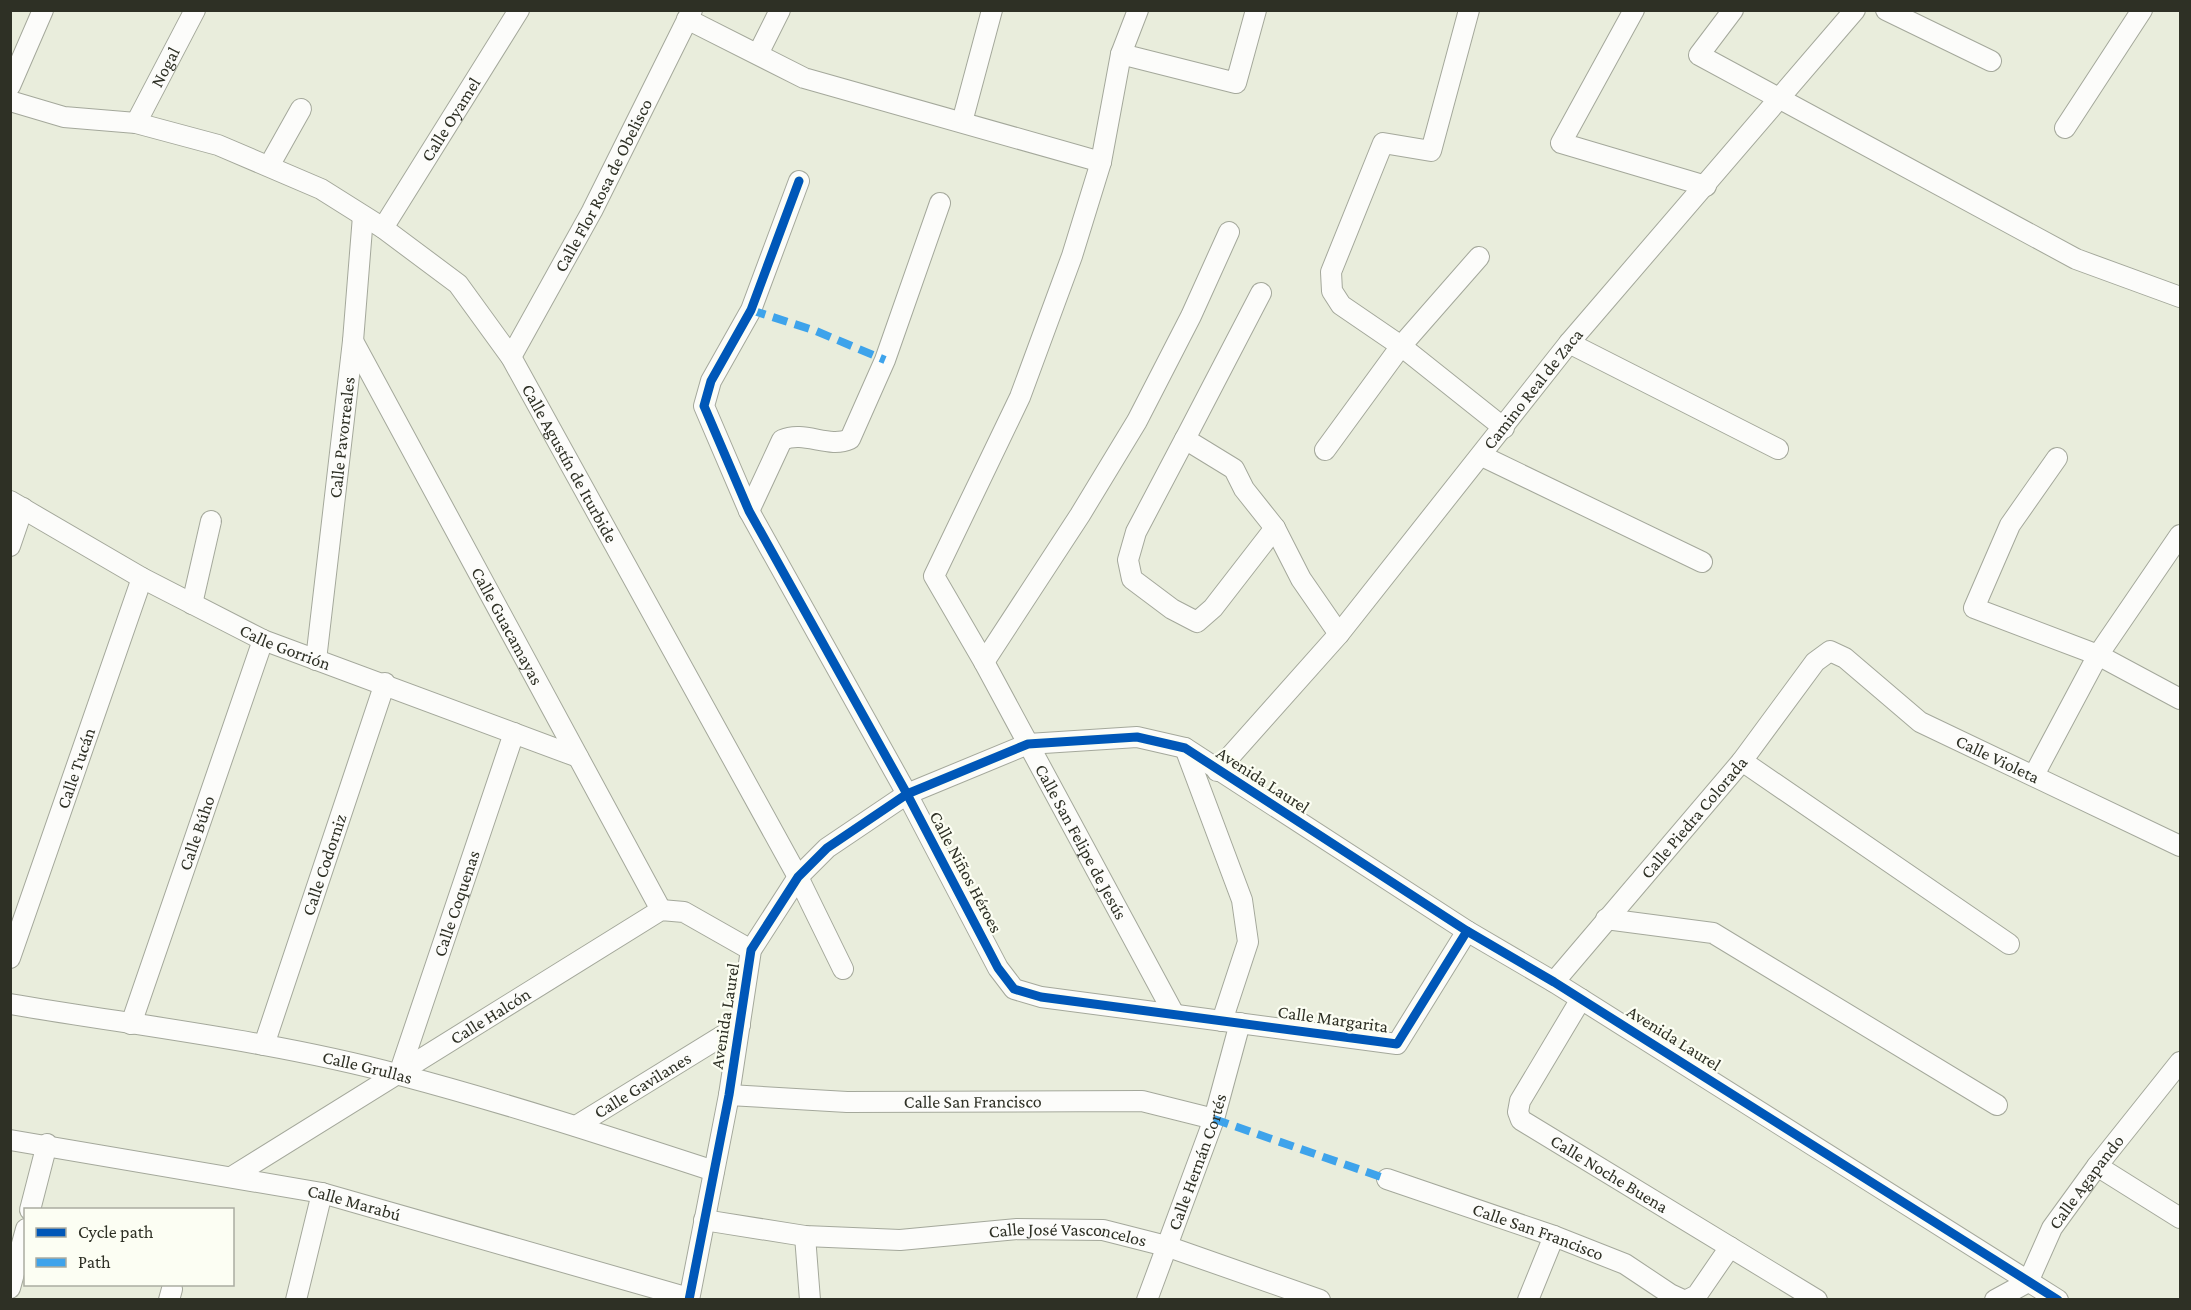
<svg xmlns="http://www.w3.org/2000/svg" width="2191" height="1310" viewBox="0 0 2191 1310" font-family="'Crimson Pro',serif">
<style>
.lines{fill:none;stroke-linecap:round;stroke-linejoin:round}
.minor-casing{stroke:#a4a89b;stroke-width:22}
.minor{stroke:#fcfcfa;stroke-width:20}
.quiet{stroke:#3ea3eb;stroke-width:8;stroke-dasharray:15 8;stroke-linecap:butt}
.cycleway-casing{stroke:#fcfef3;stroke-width:13}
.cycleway{stroke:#0057b8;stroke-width:9}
.labels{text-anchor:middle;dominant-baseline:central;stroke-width:4.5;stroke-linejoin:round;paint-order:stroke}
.street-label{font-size:18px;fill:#2e3025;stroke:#fcfef3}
</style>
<rect width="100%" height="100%" fill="#e9eddc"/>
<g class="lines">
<g class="minor-casing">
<g id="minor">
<path id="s1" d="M1138,10L1121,54L1101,162L1072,256L1020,397L934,576L984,662L1174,1014"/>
<polyline points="1469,10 1431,151 1383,143 1331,272 1332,291 1341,305 1401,346 1504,428"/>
<polyline points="1634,10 1561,143 1706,186"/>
<polyline points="1733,10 1699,55 2076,259 2180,297"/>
<polyline points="1886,10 1991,61"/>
<polyline points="687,19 804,78 1101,162"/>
<polyline points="758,54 780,10"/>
<polyline points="1121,54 1236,83 1256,10"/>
<polyline points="10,86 43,10"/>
<path id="s2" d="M10,101L64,117L136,123L218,145L321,189L383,228L458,284L511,357L798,877L843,969"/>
<polyline points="962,122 992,10"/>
<path id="s3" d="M136,123L195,10"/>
<polyline points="2065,128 2142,10"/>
<polyline points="269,166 301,109"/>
<polyline points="799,181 751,310 711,381 704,406 749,511 907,794 998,968 1014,989 1041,997 1397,1044 1467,931"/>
<path id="s4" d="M383,228L519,10"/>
<polyline points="1261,293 1185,439 1234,469 1244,489 1275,528 1301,579 1339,634"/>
<path id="s5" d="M353,341L661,910"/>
<polyline points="1569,343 1778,449"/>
<path id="s6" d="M511,357L592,211L692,10"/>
<polyline points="1185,439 1136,532 1128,560 1132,579 1172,609 1197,622 1213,608 1275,528"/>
<polyline points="1325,450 1401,346 1479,257"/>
<polyline points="1482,456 1702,562"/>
<polyline points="2057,458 2010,525 1974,608 2098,655 2180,699"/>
<path id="s7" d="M10,501L142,578L263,640L578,757"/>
<path d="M749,511L782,440C805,430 828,449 850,439L885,360L940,203"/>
<polyline points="10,546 23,508"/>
<polyline points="192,604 211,521"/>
<path id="s8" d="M316,660L353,341L363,216"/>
<polyline points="984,662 1080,515 1137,421 1191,316 1229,232"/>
<polyline points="1185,748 1242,900 1248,942 1222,1021"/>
<polyline points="1742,761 2009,944"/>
<path id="s9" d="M1217,771L1339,634L1569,343L1855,10"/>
<polyline points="2034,775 2098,655 2180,535"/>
<polyline points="1606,919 1713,933 1997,1105"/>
<path id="s10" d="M10,958L142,578"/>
<path id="s11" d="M1554,982L1742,761L1815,662L1830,651L1845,658L1920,722L2180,846"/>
<path id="s12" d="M1581,999L1520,1101L1518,1112L1521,1120L1817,1300"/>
<path id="s13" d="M10,1004C140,1026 273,1041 400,1075C506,1103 610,1137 714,1171"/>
<path id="s14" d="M131,1024L263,640"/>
<path id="s15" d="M264,1045L385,683"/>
<path id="s16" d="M399,1074L514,733"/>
<path id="s17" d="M729,1095L847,1102L1142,1101L1214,1119"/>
<path id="s18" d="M576,1126L740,1025"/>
<path id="s19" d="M10,1140L322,1193L689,1298"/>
<polyline points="2097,1166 2180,1218"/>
<path id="s20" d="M233,1176L661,910L684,912L751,950"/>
<path id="s21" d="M1387,1179L1554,1236L1625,1264L1670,1294L1683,1300"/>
<polyline points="30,1210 47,1144"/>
<path id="s22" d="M704,1220L805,1236L900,1240L1017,1229L1103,1230L1166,1246L1320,1300"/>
<polyline points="805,1236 810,1300"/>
<polyline points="10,1288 26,1229"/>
<polyline points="169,1300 172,1289"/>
<polyline points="296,1300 322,1193"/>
<polyline points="689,1300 729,1095 751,950 798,877 827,848 907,794 1028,744 1137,737 1185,748 1467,931 1554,982 2058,1300"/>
<path id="s23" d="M1147,1300L1214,1119L1240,1023"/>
<polyline points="1528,1300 1554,1236"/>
<polyline points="1687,1300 1697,1295 1730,1247"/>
<path id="s24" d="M1995,1300L2028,1282L2052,1228L2097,1166L2180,1062"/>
</g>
</g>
<use href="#minor" class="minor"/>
<g class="quiet">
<polyline points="751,310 816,331 885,360"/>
<polyline points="1214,1119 1387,1179"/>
</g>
<g class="cycleway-casing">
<g id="cycleway">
<polyline points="799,181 751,310 711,381 704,406 749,511 907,794 998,968 1014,989 1041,997 1397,1044 1467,931"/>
<polyline points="689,1300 729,1095 751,950 798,877 827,848 907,794 1028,744 1137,737 1185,748 1467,931 1554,982 2058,1300"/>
</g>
</g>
<use href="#cycleway" class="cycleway"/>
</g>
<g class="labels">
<g class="street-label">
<text stroke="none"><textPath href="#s3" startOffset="63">Nogal</textPath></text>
<text stroke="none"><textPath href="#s4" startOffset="128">Calle Oyamel</textPath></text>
<text stroke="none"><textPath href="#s6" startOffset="195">Calle Flor Rosa de Obelisco</textPath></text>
<text stroke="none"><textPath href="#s9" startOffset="496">Camino Real de Zaca</textPath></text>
<text stroke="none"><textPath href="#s8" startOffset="224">Calle Pavorreales</textPath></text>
<text stroke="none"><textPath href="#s2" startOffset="704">Calle Agustín de Iturbide</textPath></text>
<text stroke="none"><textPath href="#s5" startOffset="324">Calle Guacamayas</textPath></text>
<text stroke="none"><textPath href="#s7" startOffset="312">Calle Gorrión</textPath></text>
<text stroke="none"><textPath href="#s11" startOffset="633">Calle Violeta</textPath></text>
<text stroke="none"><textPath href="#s10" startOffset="201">Calle Tucán</textPath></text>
<text transform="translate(1263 780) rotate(33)">Avenida Laurel</text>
<text stroke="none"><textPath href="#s11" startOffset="216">Calle Piedra Colorada</textPath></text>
<text stroke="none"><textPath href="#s14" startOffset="202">Calle Búho</textPath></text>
<text stroke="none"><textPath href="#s1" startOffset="908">Calle San Felipe de Jesús</textPath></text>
<text stroke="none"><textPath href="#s15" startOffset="190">Calle Codorniz</textPath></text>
<text transform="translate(966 872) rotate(62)">Calle Niños Héroes</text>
<text stroke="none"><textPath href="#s16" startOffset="180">Calle Coquenas</textPath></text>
<text transform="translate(725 1016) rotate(-81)">Avenida Laurel</text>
<text stroke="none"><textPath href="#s20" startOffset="303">Calle Halcón</textPath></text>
<text transform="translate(1333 1019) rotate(8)">Calle Margarita</text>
<text transform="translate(1674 1038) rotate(32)">Avenida Laurel</text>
<text stroke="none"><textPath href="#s13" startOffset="363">Calle Grullas</textPath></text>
<text stroke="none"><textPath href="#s18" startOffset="78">Calle Gavilanes</textPath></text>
<text stroke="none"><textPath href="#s17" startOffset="244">Calle San Francisco</textPath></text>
<text stroke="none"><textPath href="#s23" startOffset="147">Calle Hernán Cortés</textPath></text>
<text stroke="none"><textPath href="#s12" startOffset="242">Calle Noche Buena</textPath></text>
<text stroke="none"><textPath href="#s24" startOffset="154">Calle Agapando</textPath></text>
<text stroke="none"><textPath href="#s19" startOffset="350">Calle Marabú</textPath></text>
<text stroke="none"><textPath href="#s21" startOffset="160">Calle San Francisco</textPath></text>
<text stroke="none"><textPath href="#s22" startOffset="366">Calle José Vasconcelos</textPath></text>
</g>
</g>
<rect width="2191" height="1310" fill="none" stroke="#2e3025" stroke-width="24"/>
<rect x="24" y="1208" width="210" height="78" fill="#fcfef3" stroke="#aaaca1" stroke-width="1.5"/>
<rect x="36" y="1228" width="30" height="9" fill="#0057b8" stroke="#aaaca1" stroke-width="1.5"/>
<text x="78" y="1238" font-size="18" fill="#2e3025">Cycle path</text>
<rect x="36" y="1258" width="30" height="9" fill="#3ea3eb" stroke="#aaaca1" stroke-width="1.5"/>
<text x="78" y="1268" font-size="18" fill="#2e3025">Path</text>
</svg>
